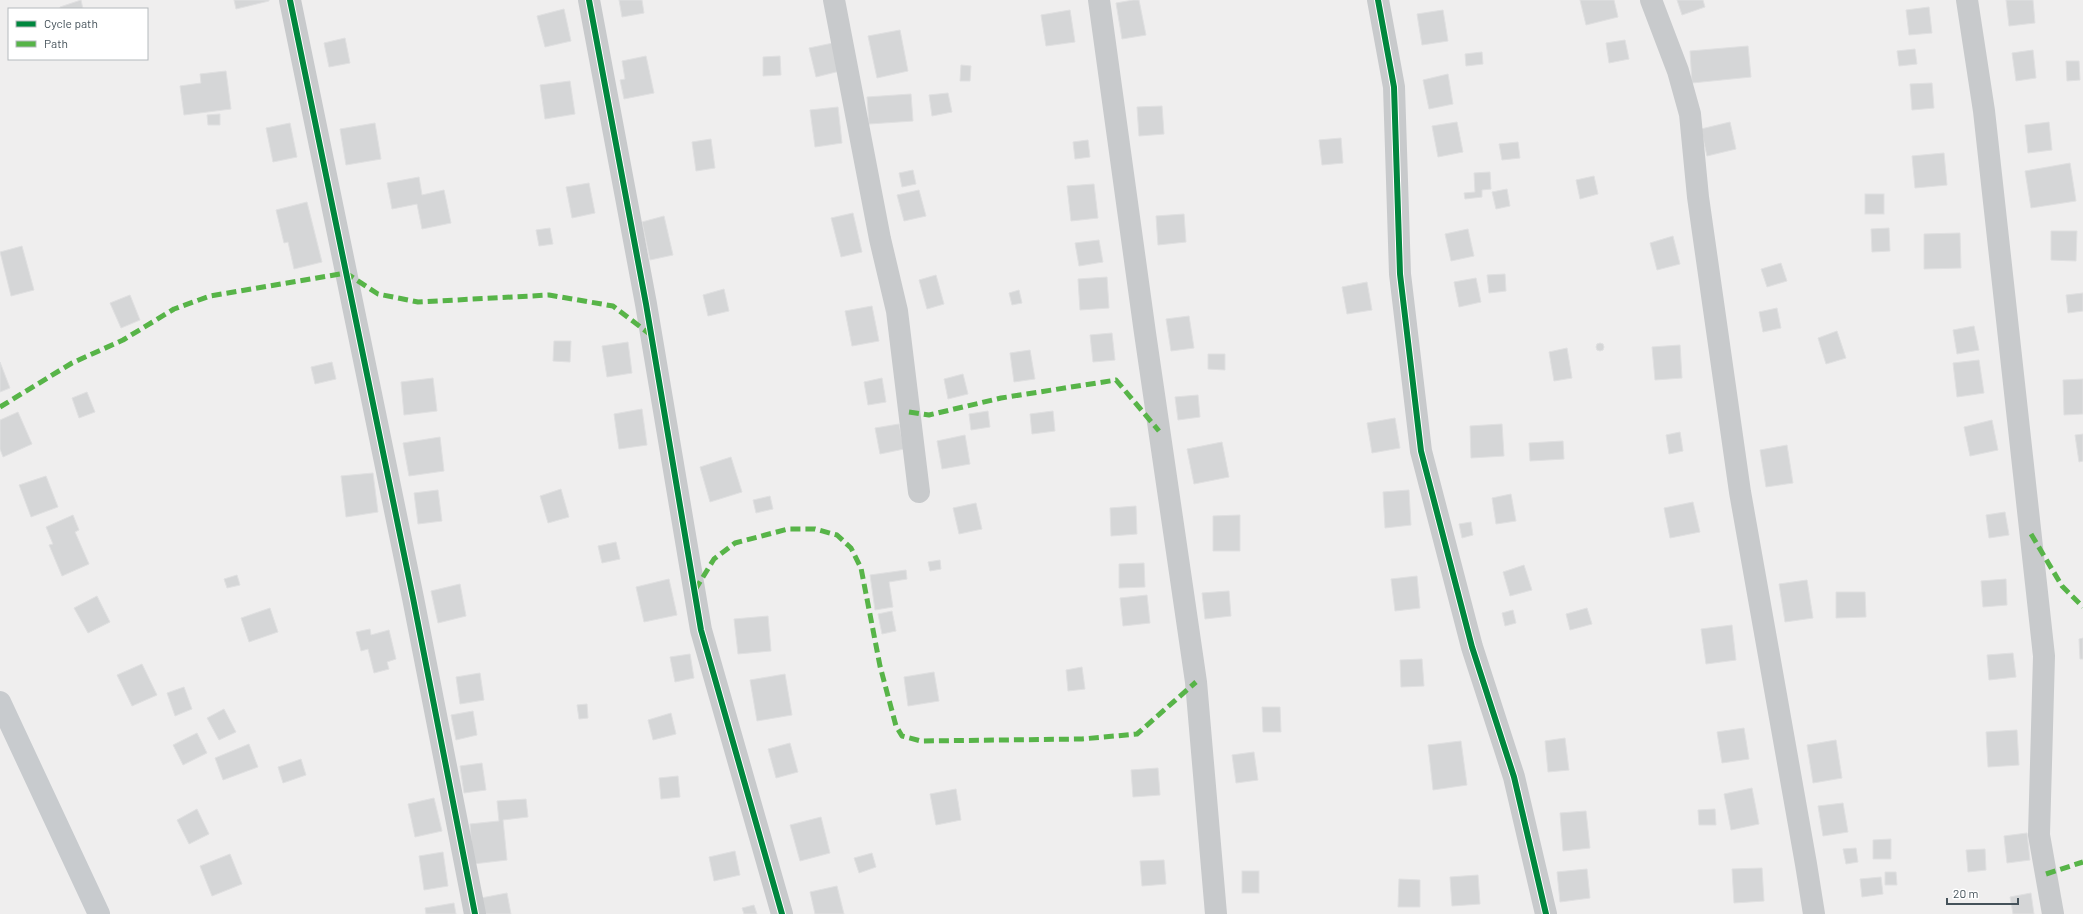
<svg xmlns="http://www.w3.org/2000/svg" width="2083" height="914" viewBox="0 0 2083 914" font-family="Barlow,sans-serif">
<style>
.building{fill:#d5d6d7;stroke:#e0e0e1}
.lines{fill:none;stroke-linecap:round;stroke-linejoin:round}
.street{stroke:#c8cacc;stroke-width:22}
.secondary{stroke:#c8cbce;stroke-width:22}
.quiet{stroke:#57b448;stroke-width:5;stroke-dasharray:10 5;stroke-linecap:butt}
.cycleway-casing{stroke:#fff;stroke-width:8}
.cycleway{stroke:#00873e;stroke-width:6}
</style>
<rect width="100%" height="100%" fill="#efeeee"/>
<g class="building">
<polygon points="81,0 83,9 60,9 60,7"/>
<polygon points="234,0 269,0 269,1 236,9"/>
<polygon points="619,0 642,0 644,13 622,17"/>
<polygon points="1133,0 1139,0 1146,35 1122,39 1116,3"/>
<polygon points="1580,0 1614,0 1618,17 1586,25"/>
<polygon points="1677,0 1703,0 1705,7 1682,15"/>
<polygon points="2006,0 2033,0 2035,23 2009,26"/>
<polygon points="1929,7 1932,33 1909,35 1906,10"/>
<polygon points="564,9 571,41 545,47 537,16"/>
<polygon points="1070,10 1075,42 1046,46 1041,15"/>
<polygon points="1443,10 1448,41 1422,45 1417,14"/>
<polygon points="900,30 908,71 877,78 868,36"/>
<polygon points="345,38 350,63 329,67 324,43"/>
<polygon points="1625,40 1629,59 1609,63 1606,43"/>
<polygon points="833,43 840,71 816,77 809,48"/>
<polygon points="1748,46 1751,77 1692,83 1690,51"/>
<polygon points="1915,49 1917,64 1899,66 1897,51"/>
<polygon points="2033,50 2036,78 2016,81 2012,53"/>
<polygon points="1482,52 1483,64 1466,66 1465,54"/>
<polygon points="646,56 654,93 624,99 620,80 625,79 622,61"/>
<polygon points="780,56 781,75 763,76 763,57"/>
<polygon points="2066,61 2079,61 2080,80 2067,81"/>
<polygon points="961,65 971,66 970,81 960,81"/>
<polygon points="226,71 231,109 184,115 180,86 201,83 200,74"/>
<polygon points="1448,74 1453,104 1429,109 1423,80"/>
<polygon points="570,81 575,114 545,119 540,85"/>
<polygon points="1932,83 1934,108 1912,110 1910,84"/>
<polygon points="948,93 952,112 932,116 929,95"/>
<polygon points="911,94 913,121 869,124 867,97"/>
<polygon points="1162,106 1164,134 1139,136 1137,107"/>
<polygon points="838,107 842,143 815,147 810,110"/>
<polygon points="220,114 220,125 208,125 207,115"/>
<polygon points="1457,122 1463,152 1438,157 1432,126"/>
<polygon points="1730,122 1736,149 1707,156 1701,129"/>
<polygon points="2049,122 2052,150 2028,153 2025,125"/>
<polygon points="290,123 297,157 273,162 266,128"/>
<polygon points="375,123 381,159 346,165 340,129"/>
<polygon points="1341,138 1343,163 1322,165 1319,140"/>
<polygon points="711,139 715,168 696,171 692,142"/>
<polygon points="1088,140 1090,157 1075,159 1073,142"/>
<polygon points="1518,142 1520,158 1502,160 1499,144"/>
<polygon points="1944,153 1947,185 1915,188 1912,156"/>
<polygon points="2070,163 2076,201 2031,208 2025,171"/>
<polygon points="913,170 916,184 902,187 899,173"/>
<polygon points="1490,172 1491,189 1482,190 1482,197 1465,199 1464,193 1475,192 1474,173"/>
<polygon points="1594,176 1598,194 1580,199 1576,180"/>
<polygon points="419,177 422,195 444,190 451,223 422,229 417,204 392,209 387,183"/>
<polygon points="589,183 595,213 572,218 566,187"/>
<polygon points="1094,184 1098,218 1071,221 1067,186"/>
<polygon points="1507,189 1510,206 1496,209 1492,192"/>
<polygon points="919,190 926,216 904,221 897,195"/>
<rect x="1865" y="194" width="19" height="20"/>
<polygon points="307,202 322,262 294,269 288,242 284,243 276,210"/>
<polygon points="853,213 862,252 841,257 831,218"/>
<polygon points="1184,214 1186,242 1158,245 1156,216"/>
<polygon points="664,216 673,255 650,260 642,222"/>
<polygon points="550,228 553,244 539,246 536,230"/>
<polygon points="1889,228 1890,251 1872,252 1871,229"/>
<polygon points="1468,229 1474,256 1451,261 1445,234"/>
<polygon points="2051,231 2077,231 2076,261 2051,260"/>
<polygon points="1960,233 1961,268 1924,269 1924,234"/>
<polygon points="1673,236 1680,264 1657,270 1650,243"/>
<polygon points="1099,240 1103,262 1079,266 1075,243"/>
<polygon points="22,246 34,290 11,296 0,252"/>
<polygon points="1781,263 1787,281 1767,287 1761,269"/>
<polygon points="1505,274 1506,291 1489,293 1487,275"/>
<polygon points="936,275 944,304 927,309 919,280"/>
<polygon points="1107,277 1109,308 1080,310 1078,279"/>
<polygon points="1476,278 1481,302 1459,307 1454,282"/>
<polygon points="1367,282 1372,310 1347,314 1342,287"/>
<polygon points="724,289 729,311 708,316 703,295"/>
<polygon points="1019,290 1022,303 1012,305 1009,293"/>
<polygon points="2083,293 2083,311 2068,313 2066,295"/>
<polygon points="130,295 140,320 121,328 110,303"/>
<polygon points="872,306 879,341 852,346 845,311"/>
<polygon points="1777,308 1781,328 1763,332 1759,312"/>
<polygon points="1189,316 1194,348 1171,351 1166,319"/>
<polygon points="1974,326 1979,350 1957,354 1953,330"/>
<polygon points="1837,331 1846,358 1826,364 1818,338"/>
<polygon points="1112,333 1115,360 1093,362 1090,335"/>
<polygon points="554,341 571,341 570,362 553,361"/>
<polygon points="628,342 632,373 607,377 602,346"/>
<circle cx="1600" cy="347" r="4"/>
<polygon points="1680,345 1682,378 1655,380 1652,347"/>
<polygon points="1567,348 1572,378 1554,381 1549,352"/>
<polygon points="1030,350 1035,379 1014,382 1010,353"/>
<polygon points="1208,354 1225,354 1225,370 1208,369"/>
<polygon points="1979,360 1984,393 1957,397 1953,363"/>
<polygon points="0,362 10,388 0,392"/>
<polygon points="332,362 336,379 315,384 311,367"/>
<polygon points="963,374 968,394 948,399 944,379"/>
<polygon points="433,378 437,411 404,415 401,382"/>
<polygon points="882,378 886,402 868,405 864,382"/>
<polygon points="2083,379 2083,414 2064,415 2063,380"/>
<polygon points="87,392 95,412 79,418 72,398"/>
<polygon points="1198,395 1200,417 1178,420 1175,397"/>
<polygon points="642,409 647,445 619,449 614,414"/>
<polygon points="988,411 990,427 971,430 969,414"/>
<polygon points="1053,411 1055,431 1032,434 1030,414"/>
<polygon points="18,412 32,444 3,457 0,449 0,420"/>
<polygon points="1395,418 1400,448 1372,453 1367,423"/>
<polygon points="1992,420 1998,450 1970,456 1964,427"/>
<polygon points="899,424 904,449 880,454 875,428"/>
<polygon points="1502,424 1504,456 1471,458 1470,426"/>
<polygon points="1680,432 1683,451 1669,454 1666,435"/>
<polygon points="2083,434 2083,461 2079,462 2075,435"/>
<polygon points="965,435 970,464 942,469 937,441"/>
<polygon points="440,437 444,471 409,476 403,443"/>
<polygon points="1563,441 1564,459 1530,461 1529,443"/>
<polygon points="1222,442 1229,477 1194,484 1187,449"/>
<polygon points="1787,445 1793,483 1766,487 1760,450"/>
<polygon points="731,457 742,492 710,502 700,467"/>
<polygon points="373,473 378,512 346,517 341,476"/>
<polygon points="46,476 58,507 31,517 19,485"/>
<polygon points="561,489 569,517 548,523 540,496"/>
<polygon points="438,490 442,521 418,524 414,493"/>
<polygon points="1409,490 1411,525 1385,528 1383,492"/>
<polygon points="1511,494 1516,521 1496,524 1492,498"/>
<polygon points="770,496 773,509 756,513 753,500"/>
<polygon points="1693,502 1700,532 1670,538 1664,508"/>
<polygon points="976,503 982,529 959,534 953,508"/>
<polygon points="1136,506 1137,534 1111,536 1110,508"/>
<polygon points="2005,512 2009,535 1989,538 1986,515"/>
<polygon points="73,515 79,530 75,532 89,564 62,576 49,545 53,544 46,527"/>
<polygon points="1240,515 1240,551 1213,551 1213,516"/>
<polygon points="1471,522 1473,535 1462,538 1459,524"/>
<polygon points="616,542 620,559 602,563 598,546"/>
<polygon points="940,560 941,569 930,571 928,562"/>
<polygon points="1144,563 1145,587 1119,588 1119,564"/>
<polygon points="1524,565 1532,590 1510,596 1503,572"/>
<polygon points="906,570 907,579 889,582 893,607 875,610 870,575"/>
<polygon points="237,575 240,585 227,588 224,579"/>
<polygon points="1417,576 1420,608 1395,611 1391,579"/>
<polygon points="669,579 677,615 644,622 636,587"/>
<polygon points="2006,579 2007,605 1983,607 1981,581"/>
<polygon points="1807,580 1813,618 1785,622 1779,584"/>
<polygon points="460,584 466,616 438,623 431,591"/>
<polygon points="1229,591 1231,616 1205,619 1202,593"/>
<polygon points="1836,592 1865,592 1866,617 1836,618"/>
<polygon points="1147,595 1150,623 1123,626 1120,598"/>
<polygon points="97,596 110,622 88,633 74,608"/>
<polygon points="270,608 278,632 249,642 241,618"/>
<polygon points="1587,608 1592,624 1570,630 1566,614"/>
<polygon points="1513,610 1516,623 1505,626 1502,613"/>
<polygon points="892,611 896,631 882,634 878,614"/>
<polygon points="768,616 771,651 738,654 734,619"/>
<polygon points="1732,625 1736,660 1706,664 1701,629"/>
<polygon points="370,629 371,635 389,630 396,659 387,662 389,669 374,673 368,649 361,651 356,632"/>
<polygon points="2083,638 2083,659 2080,659 2079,639"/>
<polygon points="2013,653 2016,677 1989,680 1987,655"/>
<polygon points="690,654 694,678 675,682 670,657"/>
<polygon points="1422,659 1424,686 1401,687 1400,660"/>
<polygon points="142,664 157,695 132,706 117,675"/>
<polygon points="1082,667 1085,689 1068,691 1066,670"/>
<polygon points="934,672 939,701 908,706 904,677"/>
<polygon points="480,673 484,700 460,704 456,677"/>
<polygon points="785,674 792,715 757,721 750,680"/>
<polygon points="184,687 192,709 175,716 167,693"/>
<polygon points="587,704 588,718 579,719 577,705"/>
<polygon points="1262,707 1280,707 1281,732 1263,732"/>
<polygon points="224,709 236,732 219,740 207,718"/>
<polygon points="473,711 477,735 456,740 451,715"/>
<polygon points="671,713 676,734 653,740 648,720"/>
<polygon points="1744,728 1749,759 1722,763 1717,732"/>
<polygon points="2017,730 2019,765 1988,767 1986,732"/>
<polygon points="197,733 207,753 183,765 173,745"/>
<polygon points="1565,738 1569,770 1548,772 1545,741"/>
<polygon points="1836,740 1842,778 1813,783 1807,745"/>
<polygon points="1461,741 1467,785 1433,790 1428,745"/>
<polygon points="790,743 798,772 776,778 768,749"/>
<polygon points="249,744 258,767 223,780 215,758"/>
<polygon points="1254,752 1258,780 1236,783 1232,755"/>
<polygon points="301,759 306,775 283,783 278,767"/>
<polygon points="482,763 486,790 464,793 460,766"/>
<polygon points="1158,768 1160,795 1133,797 1131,770"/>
<polygon points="678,776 680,797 661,799 659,778"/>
<polygon points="1752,788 1759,824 1731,830 1724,794"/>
<polygon points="956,789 961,820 936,825 930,794"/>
<polygon points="434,798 442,831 415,837 408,804"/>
<polygon points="526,799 528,817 503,820 507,860 473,864 470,824 499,821 497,801"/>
<polygon points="1843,803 1848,832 1823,836 1818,806"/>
<polygon points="197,809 209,834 189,844 177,820"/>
<polygon points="1715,809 1716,825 1699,825 1698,810"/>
<polygon points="1586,811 1590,848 1563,851 1560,813"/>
<polygon points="821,817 830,853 800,861 790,825"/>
<polygon points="2027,833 2030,860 2007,863 2004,836"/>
<polygon points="1891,839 1891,859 1873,859 1873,840"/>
<polygon points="1856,848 1858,862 1846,864 1843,849"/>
<polygon points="1985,849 1986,870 1968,872 1966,850"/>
<polygon points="735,851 740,875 714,881 709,857"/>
<polygon points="443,852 448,886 424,890 419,856"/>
<polygon points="872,853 876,867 859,873 854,858"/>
<polygon points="230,854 242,884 212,896 200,866"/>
<polygon points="1164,860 1166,884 1142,886 1140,861"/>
<polygon points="1762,868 1764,901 1734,903 1732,869"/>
<polygon points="1587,869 1590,898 1560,902 1557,872"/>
<rect x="1242" y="871" width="17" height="22"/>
<polygon points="1885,872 1896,872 1897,885 1885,885"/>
<polygon points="1478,875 1480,904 1452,906 1450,877"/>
<polygon points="1881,877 1883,894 1862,897 1860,879"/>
<polygon points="1399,879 1420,880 1420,907 1398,907"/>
<polygon points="837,886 844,914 815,914 810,892"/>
<polygon points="507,893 511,914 485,914 481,898"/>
<polygon points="2031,893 2034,914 2013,914 2010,897"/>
<polygon points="454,903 456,914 426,914 425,908"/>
<polygon points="754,905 757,914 744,914 742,908"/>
</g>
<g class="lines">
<g class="street">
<polyline points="290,0 413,598 475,914"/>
<polyline points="589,0 646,304 701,630 782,914"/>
<polyline points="834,0 880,239 897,311 919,492"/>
<polyline points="1099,0 1145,333 1196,682 1216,914"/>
<polyline points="1378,0 1394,87 1400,274 1421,451 1472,647 1514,777 1546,914"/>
<polyline points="1651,0 1678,71 1690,114 1698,197 1740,492 1806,864 1814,914"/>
<polyline points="1967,0 1984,111 2044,656 2039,835 2053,914"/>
</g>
<polyline class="secondary" points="0,702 99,914"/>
<g class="quiet">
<polyline points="0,407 72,363 123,340 174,309 210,296 346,273 378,294 418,302 549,295 613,306 651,335"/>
<polyline points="909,412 929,415 1001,398 1116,380 1159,431"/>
<polyline points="2031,534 2062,586 2083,607"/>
<polyline points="695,590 714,559 735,543 788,529 815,529 837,535 851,548 861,568 880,666 896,726 902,736 921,741 1082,739 1137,734 1196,682"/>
<polyline points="2046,874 2083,862"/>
</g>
<g class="cycleway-casing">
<g id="cycleway">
<polyline points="290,0 413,598 475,914"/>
<polyline points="589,0 646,304 701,630 782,914"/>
<polyline points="1378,0 1394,87 1400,274 1421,451 1472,647 1514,777 1546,914"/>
</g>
</g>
<use href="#cycleway" class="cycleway"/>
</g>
<rect x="8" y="8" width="140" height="52" fill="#ffffff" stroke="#b5babd"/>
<rect x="16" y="21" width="20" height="6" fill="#00873e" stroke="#b5babd"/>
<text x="44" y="28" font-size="12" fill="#45525a">Cycle path</text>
<rect x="16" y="41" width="20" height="6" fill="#57b448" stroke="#b5babd"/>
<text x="44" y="48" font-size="12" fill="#45525a">Path</text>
<path d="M1947 898v6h71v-6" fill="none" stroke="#45525a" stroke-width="2"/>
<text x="1953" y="898" font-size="12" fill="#45525a" stroke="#ffffff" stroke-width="3" paint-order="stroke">20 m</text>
</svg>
